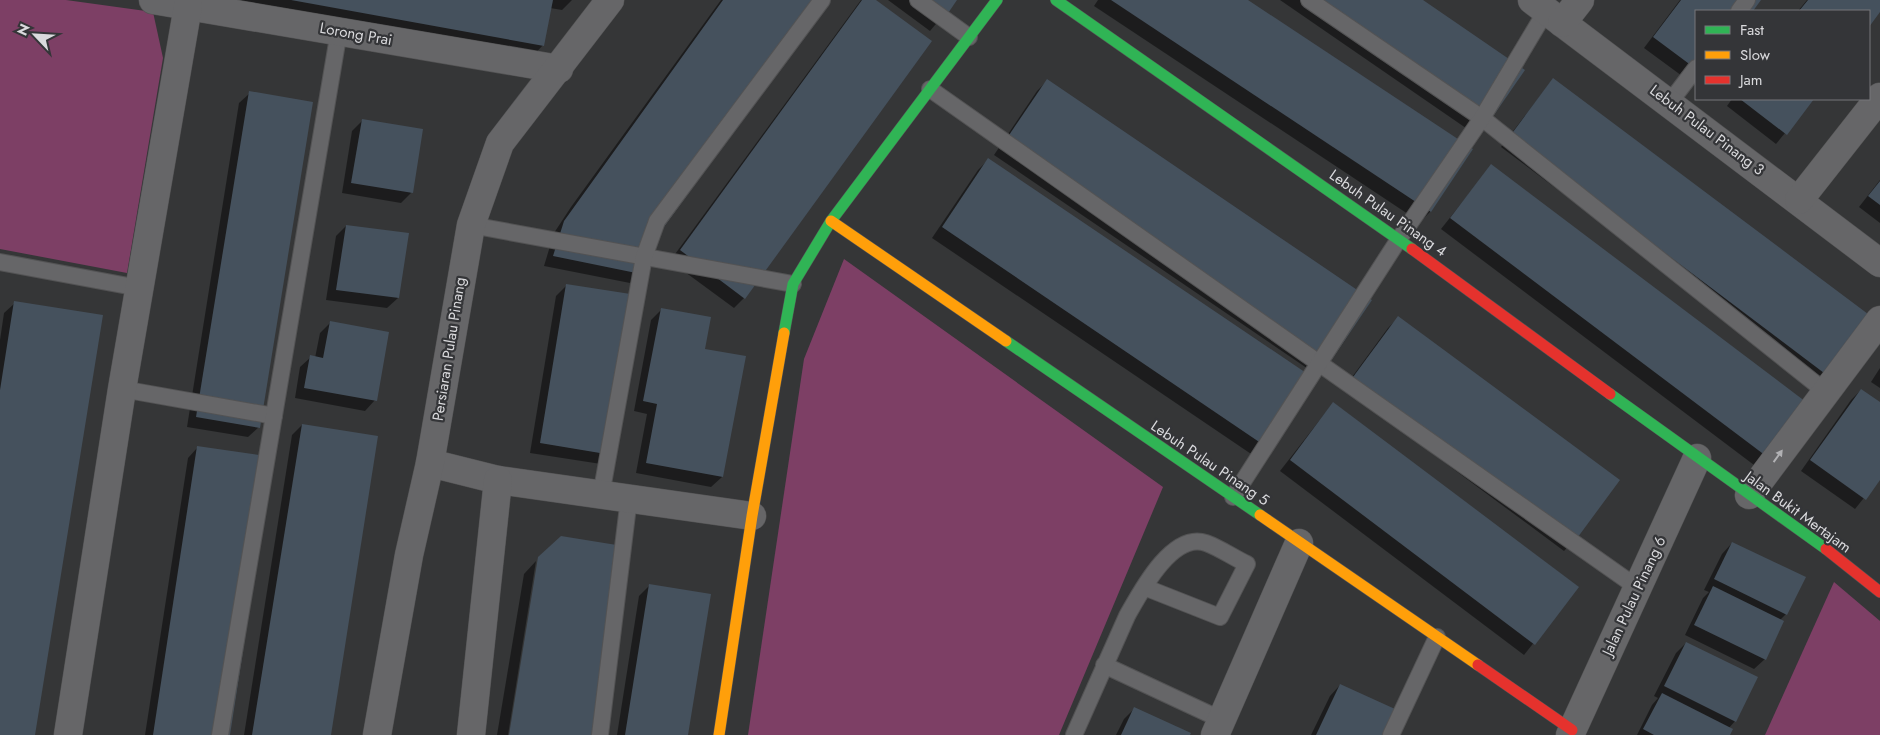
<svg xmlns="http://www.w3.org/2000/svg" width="1880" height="735" viewBox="0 0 1880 735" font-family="Jost,sans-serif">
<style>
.green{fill:#7d3f65}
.shadow{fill:#0007}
.building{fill:#45515d}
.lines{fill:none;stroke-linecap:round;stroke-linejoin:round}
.lane-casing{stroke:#535354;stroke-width:18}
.street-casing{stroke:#535354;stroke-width:29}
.fast-casing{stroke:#535354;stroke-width:12}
.slow-casing{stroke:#535354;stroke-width:12}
.jam-casing{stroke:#535354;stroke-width:12}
.lane{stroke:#666668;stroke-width:16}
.street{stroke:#666668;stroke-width:28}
.fast{stroke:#30b455;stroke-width:11}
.slow{stroke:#ff9f0a;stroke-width:11}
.jam{stroke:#e5322d;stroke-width:11}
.oneway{fill:#b1b1b4}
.labels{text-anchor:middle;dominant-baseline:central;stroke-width:4.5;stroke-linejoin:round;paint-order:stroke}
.street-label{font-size:15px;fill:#dadadd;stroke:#343538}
</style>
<rect width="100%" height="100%" fill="#353637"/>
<g class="green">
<polygon points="0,0 66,0 153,12 163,58 127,273 0,249"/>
<polygon points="844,259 1163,487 1059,735 748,735 804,359"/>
<polygon points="1834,582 1880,621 1880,735 1765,735"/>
</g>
<g class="shadow">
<polygon points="216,0 572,0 562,10 550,8 543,45 533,56"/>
<polygon points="721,0 827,0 649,245 640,273 630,283 544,266 554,233 571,207"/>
<polygon points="861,0 873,0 744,298 734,308 670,261"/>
<polygon points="888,0 956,0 930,31"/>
<polygon points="1098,0 1246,0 1471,150 1430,212 1420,222 1094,6"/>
<polygon points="1280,0 1421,0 1523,70 1476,135"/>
<polygon points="1680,0 1759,0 1751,11 1696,11 1696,81 1693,84 1644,48"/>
<polygon points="1807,0 1880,0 1880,10 1869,24 1869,11 1798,11"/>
<polygon points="1553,79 1824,372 1813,382 1501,147"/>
<polygon points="1047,81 1317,375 994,155 1037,91"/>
<polygon points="250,93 259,427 248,437 187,427 239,103"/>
<polygon points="1732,99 1813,99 1776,144 1727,106"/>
<polygon points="362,121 411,193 401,203 342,193 352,131"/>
<polygon points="988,160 1316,382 1260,460 932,238 978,170"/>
<polygon points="1491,166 1804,402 1754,465 1441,229"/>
<polygon points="1880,180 1880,223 1859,207"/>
<polygon points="346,226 398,298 387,308 326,300 336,236"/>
<polygon points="566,286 636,296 601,464 530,453 556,296"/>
<polygon points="15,303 34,735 0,735 0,340 4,313"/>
<polygon points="661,310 703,350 722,477 711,487 636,473 647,414 634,411 651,320"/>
<polygon points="1398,318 1574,540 1564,551 1344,388 1388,328"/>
<polygon points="330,323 375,400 365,411 295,398 300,367 311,357 315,358 320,333"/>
<polygon points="1880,368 1880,388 1871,382"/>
<polygon points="1861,390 1880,404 1880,478 1855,509 1801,471 1851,400"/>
<polygon points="1333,403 1577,588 1524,655 1280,471"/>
<polygon points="302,425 330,735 244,735 292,435"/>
<polygon points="198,447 229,735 145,735 188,458"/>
<polygon points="1732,543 1786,614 1780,620 1765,659 1754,669 1685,635 1703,598 1709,592 1704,590 1722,554"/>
<polygon points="536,561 508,735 497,735 524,574"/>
<polygon points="650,585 686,735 617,735 639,596"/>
<polygon points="1686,643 1735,721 1729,728 1728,735 1637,735 1652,705 1658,698 1654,696 1676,653"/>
<polygon points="1340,685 1395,735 1311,735 1330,696"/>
<polygon points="1134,709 1189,735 1116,735 1124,719"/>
</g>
<g class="building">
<polygon points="291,0 553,0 544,46"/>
<polygon points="723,0 829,0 650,246 641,274 553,256 564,221"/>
<polygon points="862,0 876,0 932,41 745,299 680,250"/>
<polygon points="912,0 957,0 942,22"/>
<polygon points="1111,0 1248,0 1473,149 1431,212"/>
<polygon points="1306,0 1423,0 1525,70 1487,125"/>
<polygon points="1681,0 1761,0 1753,11 1696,11 1696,69 1653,37"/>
<polygon points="1808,0 1880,0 1880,12 1869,27 1869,11 1799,11"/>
<polygon points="1553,78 1868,314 1824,373 1510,136"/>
<polygon points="1047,79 1372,300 1328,365 1003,144"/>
<polygon points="249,91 313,102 260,428 196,417"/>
<polygon points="1740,99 1814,99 1787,135"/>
<polygon points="362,119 423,129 413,193 351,183"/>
<polygon points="988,158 1318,381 1271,450 942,227"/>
<polygon points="1491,164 1806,402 1766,456 1450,218"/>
<polygon points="1880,181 1880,205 1868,196"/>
<polygon points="346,225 409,233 399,298 336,290"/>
<polygon points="566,284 637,295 612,455 540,443"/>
<polygon points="14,301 103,315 35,735 0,735 0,390"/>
<polygon points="661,308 711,317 705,349 746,356 723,477 646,463 657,404 643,401"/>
<polygon points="1398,316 1620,480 1575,541 1353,377"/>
<polygon points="330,321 389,332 377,401 304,388 310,355 323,358"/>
<polygon points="1861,389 1880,402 1880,480 1866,500 1810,460"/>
<polygon points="1333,402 1579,587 1535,645 1290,460"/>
<polygon points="302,424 378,436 337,697 331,735 252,735"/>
<polygon points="197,446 273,457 230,735 153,735"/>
<polygon points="561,536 629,547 599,735 509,735 538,557"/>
<polygon points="1732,542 1806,577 1787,615 1714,579"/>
<polygon points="649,584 711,594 688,735 625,735"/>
<polygon points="1713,586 1784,621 1766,660 1694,625"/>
<polygon points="1686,642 1758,677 1736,722 1664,686"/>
<polygon points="1340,684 1406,714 1396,735 1316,735"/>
<polygon points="1662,693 1733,729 1730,735 1654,735 1643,729"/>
<polygon points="1134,707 1191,733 1190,735 1121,735"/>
</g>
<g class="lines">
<g class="lane-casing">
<g id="lane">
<polyline points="918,0 969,37"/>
<polyline points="1309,0 1482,118 1826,392"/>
<polyline points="1739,11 1747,0"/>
<polyline points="930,89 1638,588"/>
<polyline points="1670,102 1696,68"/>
<polyline points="471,225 793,284"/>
<polyline points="0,262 139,288"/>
<polyline points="122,389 274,416"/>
<polyline points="601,495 644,257 657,221 822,0"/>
<polyline points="1233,497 1399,239 1482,118 1546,11"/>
<polyline points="1104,665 1222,720"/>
<polyline points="220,735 339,31"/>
<polyline points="600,735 629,498"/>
<path d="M1074,735L1127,616C1140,593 1172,531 1206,543C1220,548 1234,558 1247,564L1220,617L1144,587"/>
<polyline points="1391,735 1437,637"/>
</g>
</g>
<g class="street-casing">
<g id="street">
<polyline points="153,0 559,69"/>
<polyline points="1532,0 1880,263"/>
<polyline points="1562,23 1580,0"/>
<polyline points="1799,200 1880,97"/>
<polyline points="430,463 498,480 752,516"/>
<polyline points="1749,495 1880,320"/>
<polyline points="68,735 122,389 188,6"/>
<polyline points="377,735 409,555 430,463 471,225 500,143 610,0"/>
<polyline points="471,735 498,480"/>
<polyline points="1215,735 1299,543"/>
<polyline points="1570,735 1697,458"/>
</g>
</g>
<g class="fast-casing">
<g id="fast">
<polyline points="1056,0 1412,249"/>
<polyline points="784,333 793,284 831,221 997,0"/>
<polyline points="1006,341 1260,515"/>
<polyline points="1610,394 1826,549"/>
</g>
</g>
<g class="slow-casing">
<g id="slow">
<polyline points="831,221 1006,341"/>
<polyline points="1260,515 1478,665"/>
<polyline points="719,735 752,516 784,333"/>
</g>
</g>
<g class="jam-casing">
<g id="jam">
<polyline points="1412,249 1610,394"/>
<polyline points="1826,549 1880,592"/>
<polyline points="1478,665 1572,730"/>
</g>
</g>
<use href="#lane" class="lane"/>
<use href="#street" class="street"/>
<use href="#fast" class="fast"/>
<use href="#slow" class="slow"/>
<use href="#jam" class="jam"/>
</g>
<defs><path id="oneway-solid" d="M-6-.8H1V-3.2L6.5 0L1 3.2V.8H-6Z" transform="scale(1.25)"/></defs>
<use class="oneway" href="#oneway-solid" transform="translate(1778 456) rotate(-54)"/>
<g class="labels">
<g class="street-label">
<text transform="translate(356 34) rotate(10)">Lorong Prai</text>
<text transform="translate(1707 130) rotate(37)">Lebuh Pulau Pinang 3</text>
<text transform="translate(1388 213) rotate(35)">Lebuh Pulau Pinang 4</text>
<text transform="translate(449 349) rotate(-81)">Persiaran Pulau Pinang</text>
<text transform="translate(1210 463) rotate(34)">Lebuh Pulau Pinang 5</text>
<text transform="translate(1798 512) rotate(36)">Jalan Bukit Mertajam</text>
<text transform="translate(1634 596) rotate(-65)">Jalan Pulau Pinang 6</text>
</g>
</g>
<rect x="1695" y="10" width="175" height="90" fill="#343538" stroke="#76777a"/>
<rect x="1705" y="26" width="25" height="8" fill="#30b455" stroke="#76777a"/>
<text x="1740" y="35" font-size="15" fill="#dadadd">Fast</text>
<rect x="1705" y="51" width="25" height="8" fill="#ff9f0a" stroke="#76777a"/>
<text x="1740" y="60" font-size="15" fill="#dadadd">Slow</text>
<rect x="1705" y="76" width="25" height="8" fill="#e5322d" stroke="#76777a"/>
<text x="1740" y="85" font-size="15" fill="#dadadd">Jam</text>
<g transform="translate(35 35) rotate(295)" stroke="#343538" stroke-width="4" paint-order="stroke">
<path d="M0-4L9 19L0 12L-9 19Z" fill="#dadadd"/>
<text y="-8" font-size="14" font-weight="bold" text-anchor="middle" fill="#dadadd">N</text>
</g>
</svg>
